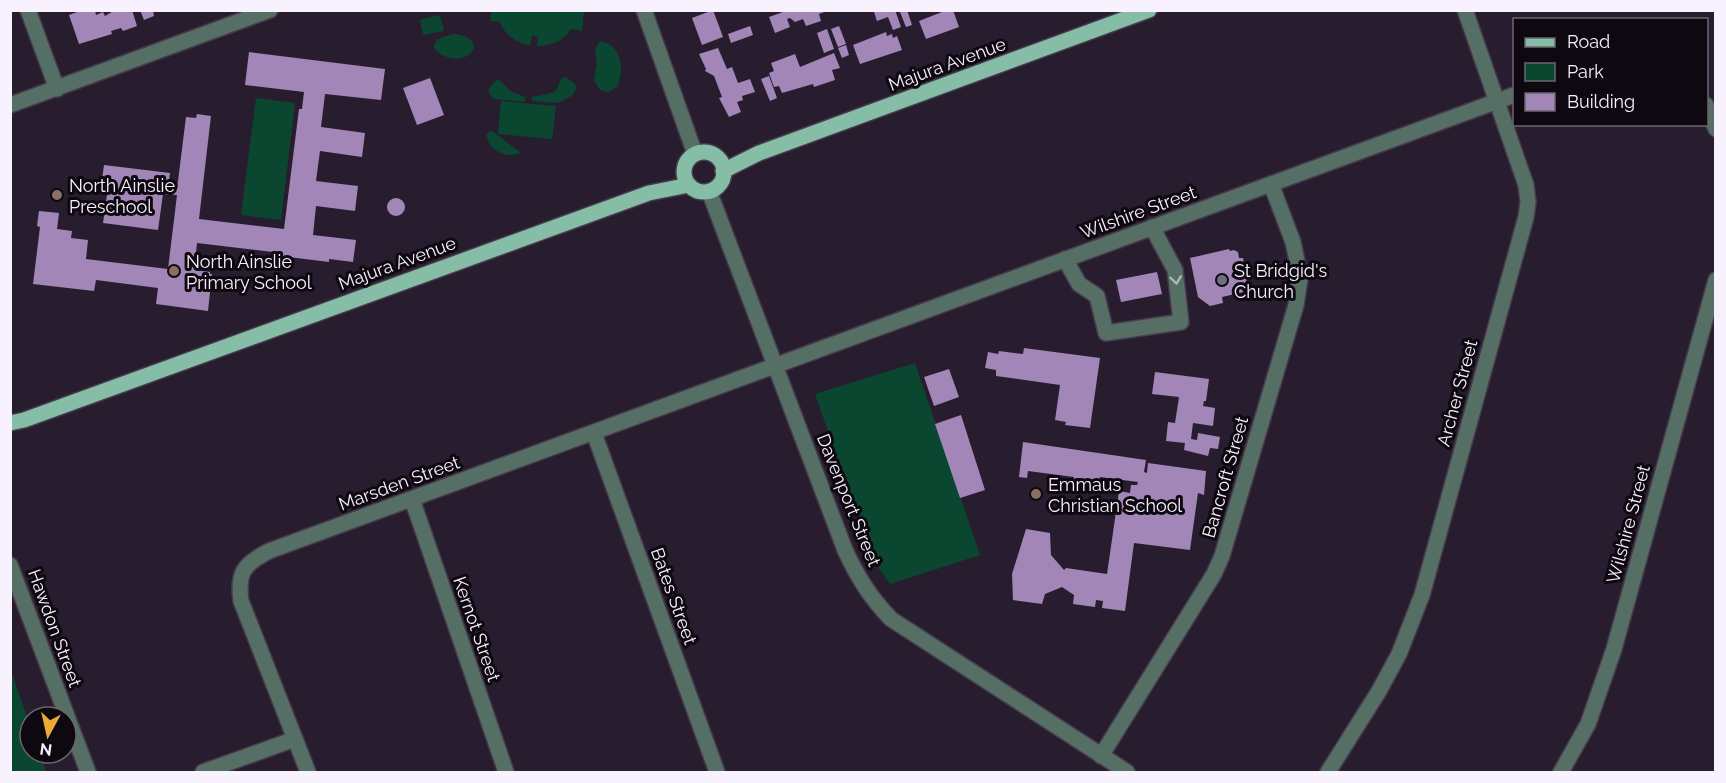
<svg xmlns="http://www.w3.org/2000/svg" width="1726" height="783" viewBox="0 0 1726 783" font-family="Raleway,sans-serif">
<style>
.green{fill:#0b4630}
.building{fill:#a386b8}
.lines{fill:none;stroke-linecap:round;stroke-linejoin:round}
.minor-casing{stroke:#453b4c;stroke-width:18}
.major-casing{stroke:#453b4c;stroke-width:18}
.minor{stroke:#556f64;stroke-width:15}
.major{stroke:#86bda6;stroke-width:15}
.oneway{stroke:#afb6b9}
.education-dot{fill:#8d6e63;stroke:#0e0911;stroke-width:2}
.worship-dot{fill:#6b7280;stroke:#0e0911;stroke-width:2}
.labels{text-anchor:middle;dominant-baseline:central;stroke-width:6;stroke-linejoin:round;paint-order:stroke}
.street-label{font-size:18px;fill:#f8f1fe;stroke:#0e0911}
.poi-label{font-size:18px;fill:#f8f1fe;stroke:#0e0911;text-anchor:start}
</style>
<rect width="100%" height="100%" fill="#281d2f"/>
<g class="green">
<path d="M491,11H584L582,31L571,29C564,41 550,46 537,46L538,37L532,36L530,46C518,43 504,35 500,22L490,21Z"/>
<polygon points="438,15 440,16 444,29 443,31 423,35 420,20"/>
<path d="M454,34C464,35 474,38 474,49C464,64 444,60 434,48C434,38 446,36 454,34Z"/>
<path d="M600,41C622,45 625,70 617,87L608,92L600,90L594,80L597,63L595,49Z"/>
<polygon points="566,77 574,83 577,87 572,96 557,103 532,101 532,97 555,92 562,78"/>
<polygon points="496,80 501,81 510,91 525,97 525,102 493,99 488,90"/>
<polygon points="256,98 295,103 281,220 241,215"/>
<polygon points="501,101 556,106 552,139 498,134"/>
<path d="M491,130L521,153C505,159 490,151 486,135Z"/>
<polygon points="915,363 980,555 890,584 877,565 871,553 815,394"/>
<polygon points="10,668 30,725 30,753 40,753 46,772 11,772"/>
</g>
<g class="building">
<polygon points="82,10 95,10 96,15 103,12 105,16 115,10 132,10 137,26 123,31 121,28 111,31 112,34 79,44 69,15"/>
<polygon points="140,10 153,10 154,16 144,20"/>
<polygon points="713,10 723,37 702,45 692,18"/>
<polygon points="782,10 827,10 827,11 819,14 821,21 806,26 803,19 795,22 790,18 787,19 790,27 775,33 769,17 783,12"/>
<polygon points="879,10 895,10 901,27 893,30 888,17 877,21 874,12"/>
<polygon points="907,10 912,25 906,27 900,12"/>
<polygon points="947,10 953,10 959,27 926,39 919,21"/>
<polygon points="750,26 753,35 731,43 728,34"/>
<polygon points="839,26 846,44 838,47 831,29"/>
<polygon points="827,29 834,49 824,53 817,33"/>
<polygon points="886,32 887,36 892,34 893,38 897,36 902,50 860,64 853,45"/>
<polygon points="846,45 849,55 842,58 838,48"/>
<polygon points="718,48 727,69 732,67 738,83 750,79 755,92 742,96 743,100 737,102 741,112 729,117 719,98 722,97 714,76 705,71 706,69 699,54"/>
<polygon points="249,52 385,69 381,100 325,94 321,127 365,133 362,157 320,151 316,181 358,186 355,211 316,206 313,235 356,240 353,262 329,259 329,262 281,256 281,253 197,243 194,270 210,272 210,274 212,274 208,311 156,304 158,288 96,280 94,291 33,284 40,227 37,226 39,211 59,213 57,229 72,231 71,238 88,240 86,259 168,269 177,195 163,194 158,230 103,223 108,188 101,187 104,165 170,173 168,188 177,189 186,117 196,118 197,114 211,116 199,219 284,229 299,109 302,109 304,92 245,85"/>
<polygon points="834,53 840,68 832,70 835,80 814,87 813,84 782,93 779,86 774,87 769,73 774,71 771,63 795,54 800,67"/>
<polygon points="769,76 777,98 770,101 761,79"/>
<polygon points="430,78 444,115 417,125 403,88"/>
<circle cx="396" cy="207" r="9"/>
<polygon points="1229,249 1230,251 1234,250 1238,252 1239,258 1243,258 1248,291 1222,297 1223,303 1210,306 1198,297 1190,258"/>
<polygon points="1157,272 1162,294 1121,302 1116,280"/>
<polygon points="1024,348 1100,358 1090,428 1065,425 1066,422 1055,420 1060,385 996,376 996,370 985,368 988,352 998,354 999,351 1023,354"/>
<polygon points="949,369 959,397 934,406 924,377"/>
<polygon points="1155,372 1209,379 1206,401 1204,401 1203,406 1215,408 1213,426 1193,423 1191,439 1197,440 1198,433 1220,437 1218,449 1210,448 1208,456 1184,450 1185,443 1166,441 1168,422 1175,423 1179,397 1152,394"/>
<polygon points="961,415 985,490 960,498 935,424"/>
<polygon points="1023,442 1146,460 1144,472 1147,473 1148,463 1206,471 1204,495 1198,493 1190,550 1134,543 1125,611 1102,608 1103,601 1096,600 1095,607 1073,604 1074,595 1062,587 1045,594 1042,604 1013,600 1012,574 1026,529 1050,533 1051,555 1064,570 1066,568 1107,574 1119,491 1130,493 1131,485 1137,485 1138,482 1100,477 1098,488 1073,485 1074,477 1028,471 1027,478 1019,477"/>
</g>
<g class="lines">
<g class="minor-casing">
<g id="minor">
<polyline points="28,10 57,89"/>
<polyline points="644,10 695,154"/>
<polyline points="10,105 270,10"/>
<polyline points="1706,105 1716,129"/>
<path d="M709,191L845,550C858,578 870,597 891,619L1127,772"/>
<polyline points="1065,259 1079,284 1097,296 1106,333 1181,322 1175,270 1152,227"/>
<polyline points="594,433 717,772"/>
<polyline points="412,499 506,772"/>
<polyline points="10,565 88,772"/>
<polyline points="1101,756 1214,574 1222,556 1296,305 1300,279 1297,261 1293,242 1271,184"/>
<polyline points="203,772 295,739"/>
<path d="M308,772L241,601C237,572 244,564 269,551L1514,95"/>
<polyline points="1328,772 1379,691 1399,654 1422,595 1526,217 1528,202 1526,185 1465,10"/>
<polyline points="1561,772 1588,724 1614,649 1716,280"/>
</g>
</g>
<g class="major-casing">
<g id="major">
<circle cx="704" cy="172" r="20"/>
<polyline points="723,171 759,153 1149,10"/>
<polyline points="10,423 24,420 649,193 689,185"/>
</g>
</g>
<use href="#minor" class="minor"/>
<use href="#major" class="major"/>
</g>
<defs><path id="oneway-chevron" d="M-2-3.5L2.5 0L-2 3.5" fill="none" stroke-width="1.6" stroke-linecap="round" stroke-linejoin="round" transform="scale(1.5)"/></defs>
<use class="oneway" href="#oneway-chevron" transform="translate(1176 280) rotate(82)"/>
<g class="education-dot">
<circle cx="57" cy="195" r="6"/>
<circle cx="174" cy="271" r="6"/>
<circle cx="1036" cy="494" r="6"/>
</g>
<circle class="worship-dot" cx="1222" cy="280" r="6"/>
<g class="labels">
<g class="street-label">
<text transform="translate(947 64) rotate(-20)">Majura Avenue</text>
<text transform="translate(1138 212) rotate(-20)">Wilshire Street</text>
<text transform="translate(397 263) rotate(-20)">Majura Avenue</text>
<text transform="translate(1457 393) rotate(-75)">Archer Street</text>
<text transform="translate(1225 477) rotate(-74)">Bancroft Street</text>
<text transform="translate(399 483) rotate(-20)">Marsden Street</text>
<text transform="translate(849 500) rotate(68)">Davenport Street</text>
<text transform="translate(1628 524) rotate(-75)">Wilshire Street</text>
<text transform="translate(674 596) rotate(70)">Bates Street</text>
<text transform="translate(55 628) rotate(70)">Hawdon Street</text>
<text transform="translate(477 629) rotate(71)">Kernot Street</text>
</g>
<g class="poi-label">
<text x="69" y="185">North Ainslie<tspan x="69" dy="21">Preschool</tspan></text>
<text x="186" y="261">North Ainslie<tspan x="186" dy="21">Primary School</tspan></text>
<text x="1234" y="270">St Bridgid's<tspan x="1234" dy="21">Church</tspan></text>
<text x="1048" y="484">Emmaus<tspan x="1048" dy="21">Christian School</tspan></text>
</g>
</g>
<rect width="1726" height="783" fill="none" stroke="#f8f1fe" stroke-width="24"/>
<rect x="1513" y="18" width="195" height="108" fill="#0e0911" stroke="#6c6670" stroke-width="1.5"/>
<rect x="1525" y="38" width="30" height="9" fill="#86bda6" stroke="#6c6670" stroke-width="1.5"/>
<text x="1567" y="48" font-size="18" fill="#f8f1fe">Road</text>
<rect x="1525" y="63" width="30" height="18" fill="#0b4630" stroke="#6c6670" stroke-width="1.5"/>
<text x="1567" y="78" font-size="18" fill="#f8f1fe">Park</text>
<rect x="1525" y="93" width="30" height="18" fill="#a386b8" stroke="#6c6670" stroke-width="1.5"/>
<text x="1567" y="108" font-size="18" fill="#f8f1fe">Building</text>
<g transform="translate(48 735) rotate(188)"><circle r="28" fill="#0e0911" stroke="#6c6670" stroke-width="1.5"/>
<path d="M0-4.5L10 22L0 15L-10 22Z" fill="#eba939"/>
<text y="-9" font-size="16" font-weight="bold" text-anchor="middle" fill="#f8f1fe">N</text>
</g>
</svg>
